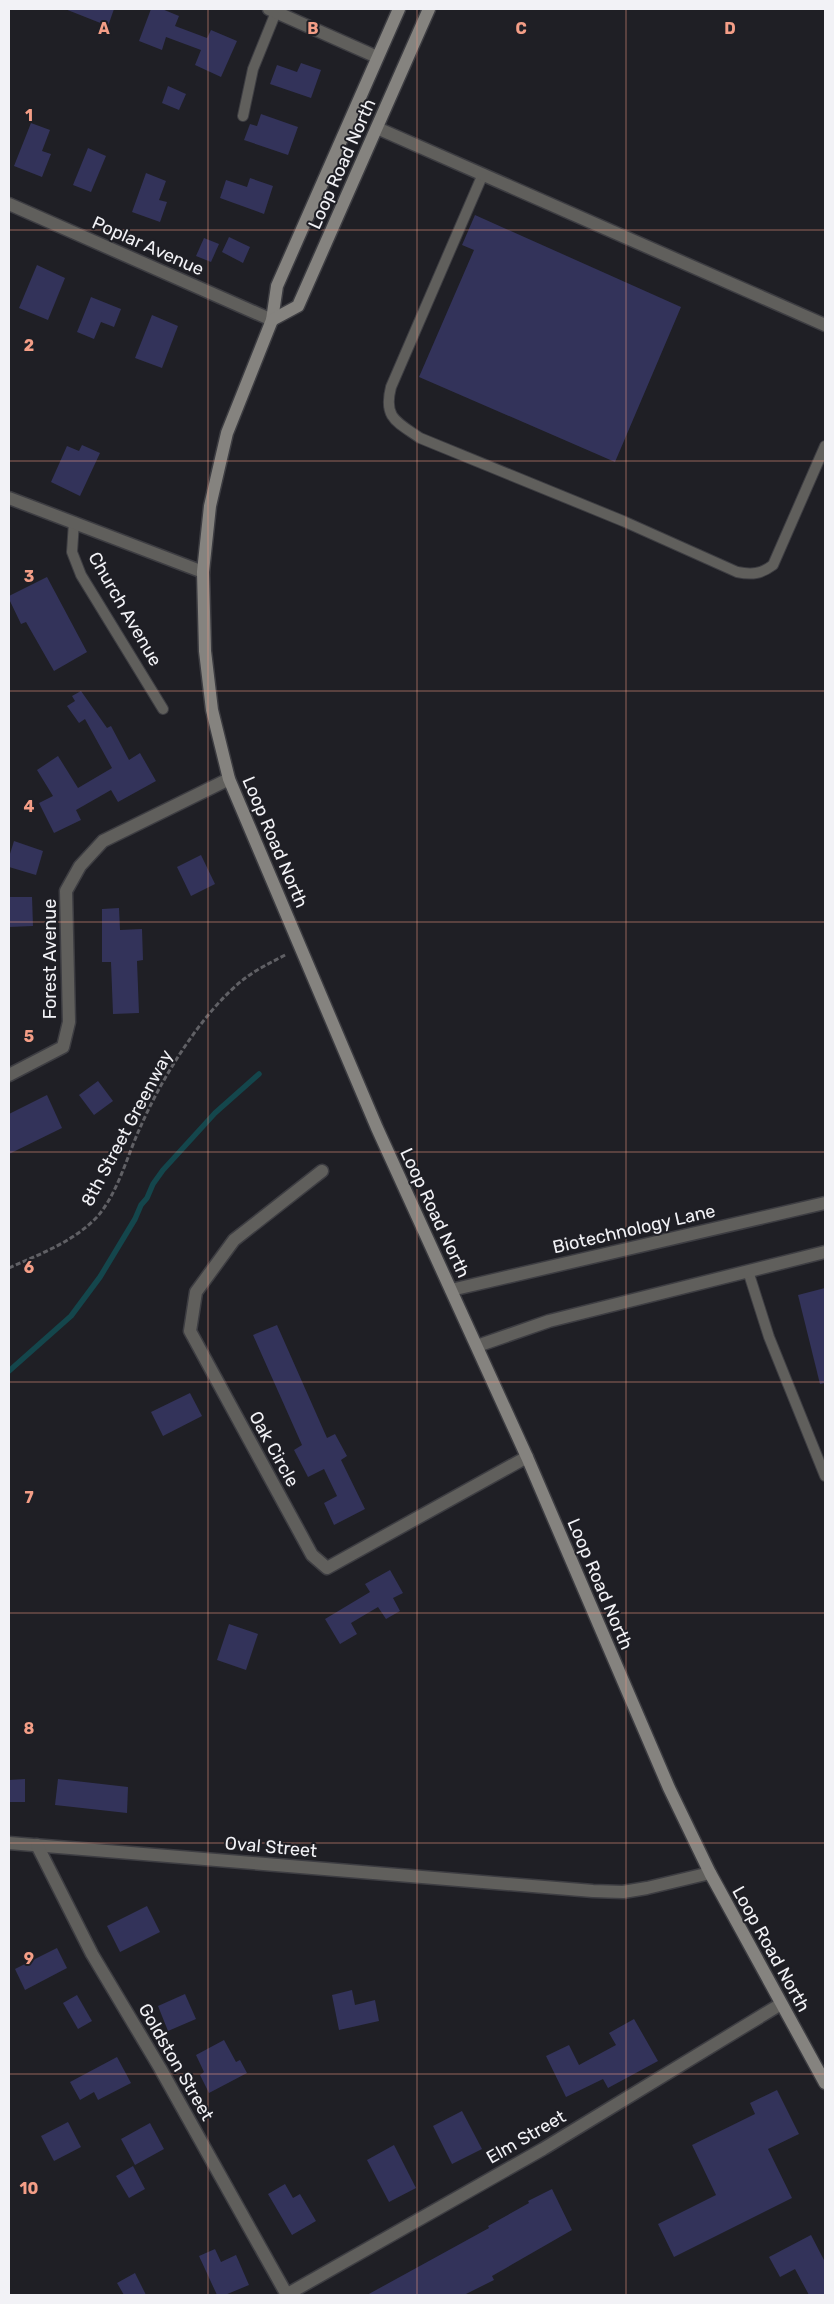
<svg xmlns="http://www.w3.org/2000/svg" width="834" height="2304" viewBox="0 0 834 2304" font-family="Rubik,sans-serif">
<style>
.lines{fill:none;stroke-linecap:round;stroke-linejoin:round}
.stream{stroke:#14464c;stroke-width:5.5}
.building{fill:#33335a}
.service-casing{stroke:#3d3d42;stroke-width:12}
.minor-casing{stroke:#3d3d42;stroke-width:15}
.tertiary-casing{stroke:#3d3d42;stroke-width:15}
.secondary-casing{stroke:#3d3d42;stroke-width:15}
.path{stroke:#606065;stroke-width:3;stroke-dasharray:5 2.5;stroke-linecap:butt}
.service{stroke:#605f5c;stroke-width:10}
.minor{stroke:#605f5c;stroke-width:12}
.tertiary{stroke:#605f5c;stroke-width:12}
.secondary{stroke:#85837f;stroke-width:12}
.grid{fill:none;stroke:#f49e87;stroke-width:1;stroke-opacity:0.55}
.labels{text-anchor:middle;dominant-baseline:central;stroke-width:4;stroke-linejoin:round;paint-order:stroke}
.street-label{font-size:18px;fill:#f2f2f6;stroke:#1f1f25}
.grid-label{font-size:16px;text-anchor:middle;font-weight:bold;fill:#f49e87;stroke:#1f1f25;stroke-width:4;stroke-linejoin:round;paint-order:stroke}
</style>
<rect width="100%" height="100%" fill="#1f1f25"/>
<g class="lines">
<polyline class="stream" points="9,1371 71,1316 100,1277 135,1219 141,1205 147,1198 153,1184 163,1170 215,1113 259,1074"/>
</g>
<g class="building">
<polygon points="65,9 114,9 108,26"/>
<polygon points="151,9 162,9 179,16 175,26 207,38 211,30 237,41 221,77 195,65 201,50 166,37 162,50 139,41"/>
<polygon points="301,63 321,70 311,98 270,84 277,65 297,72"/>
<polygon points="168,86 186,94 179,110 162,103"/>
<polygon points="261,114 298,127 288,155 244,140 250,124 257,126"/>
<polygon points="31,123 50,130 42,151 51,154 42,177 14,166"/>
<polygon points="88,148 106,156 91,192 73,185"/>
<polygon points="146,173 166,181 159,200 167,202 160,222 132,212"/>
<polygon points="250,178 273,186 264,214 220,198 226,180 247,187"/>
<polygon points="475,215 681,307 615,462 419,377 474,250 462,245"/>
<polygon points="229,237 250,247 243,263 222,252"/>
<polygon points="204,238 219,244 211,262 196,256"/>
<polygon points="37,265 65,278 48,320 19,308"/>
<polygon points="91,297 121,309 114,327 101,322 94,339 77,332"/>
<polygon points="152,315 178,326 162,368 135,358"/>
<polygon points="82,445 100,453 80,496 51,482 67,446 79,451"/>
<polygon points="47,577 87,652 54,671 26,622 21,624 9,599 9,596"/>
<polygon points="81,691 107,728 111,726 129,760 140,753 156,781 118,802 111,790 76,810 81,820 54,833 39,803 53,796 37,770 58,756 78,788 112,768 85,719 79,723 67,706 75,701 72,696"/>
<polygon points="14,841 43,851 36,875 9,867 9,857"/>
<polygon points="201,855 215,884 191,896 177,867"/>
<polygon points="9,897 32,897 33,926 9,927"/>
<polygon points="119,908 120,930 142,929 143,960 137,961 139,1013 113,1014 111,962 102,962 102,909"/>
<polygon points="98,1081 113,1101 94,1115 79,1095"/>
<polygon points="47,1095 62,1128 9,1154 9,1114"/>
<polygon points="825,1288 825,1383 820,1384 798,1295"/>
<polygon points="277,1325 327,1438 335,1434 347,1456 341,1460 365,1509 334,1525 324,1503 337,1496 324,1469 308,1477 294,1450 302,1445 253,1335"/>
<polygon points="190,1393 202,1416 163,1436 151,1412"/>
<polygon points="390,1570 403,1593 393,1598 400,1611 386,1619 378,1607 351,1623 357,1634 340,1644 325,1619 370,1592 365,1584"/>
<polygon points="229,1624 258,1634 246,1670 217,1660"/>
<polygon points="25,1779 25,1802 9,1802 9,1780"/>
<polygon points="58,1779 128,1787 127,1813 55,1805"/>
<polygon points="147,1906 160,1932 120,1952 107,1926"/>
<polygon points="57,1948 67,1968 25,1990 15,1969"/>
<polygon points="352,1990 355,2005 375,2000 379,2021 339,2030 332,1995"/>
<polygon points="185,1994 196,2019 168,2031 158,2006"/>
<polygon points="77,1995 92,2021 78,2029 63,2003"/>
<polygon points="634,2019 658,2061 608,2088 603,2079 566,2097 546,2056 569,2045 579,2065 616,2045 609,2033"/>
<polygon points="224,2040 236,2062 240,2060 247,2073 209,2093 200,2075 204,2072 196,2055"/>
<polygon points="117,2057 131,2083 98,2100 94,2092 80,2100 70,2082"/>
<polygon points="777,2090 799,2134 768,2149 792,2198 674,2257 658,2224 716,2195 692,2145 755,2114 750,2103"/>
<polygon points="462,2111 482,2149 452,2164 433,2126"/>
<polygon points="68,2122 81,2147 54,2161 41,2136"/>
<polygon points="150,2123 164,2149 135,2165 121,2139"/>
<polygon points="394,2145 416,2188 389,2202 367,2160"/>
<polygon points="133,2166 145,2189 129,2198 116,2176"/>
<polygon points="285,2184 293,2198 300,2194 316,2221 292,2235 268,2194"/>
<polygon points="552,2189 572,2230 492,2276 494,2280 464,2295 367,2295 489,2228 488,2226 529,2203 528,2201"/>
<polygon points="811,2235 825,2262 825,2295 809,2295 795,2269 780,2277 769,2257"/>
<polygon points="215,2249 221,2262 236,2255 249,2285 225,2295 217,2295 199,2256"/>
<polygon points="135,2273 146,2295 124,2295 117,2283"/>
</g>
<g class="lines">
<g class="service-casing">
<g id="service">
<polyline points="243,116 253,69 276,12"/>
<path d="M483,174L391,387C383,418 397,422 420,438L623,521L737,572C752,575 761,574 773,565L825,446"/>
<polyline points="74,522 72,552 81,575 163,709"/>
<polyline points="748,1271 769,1337 825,1476"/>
</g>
</g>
<g class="minor-casing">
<g id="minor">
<polyline points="269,9 377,57"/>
<polyline points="377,128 825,325"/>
<polyline points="9,204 272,320"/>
<polyline points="9,498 203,572"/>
<polyline points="9,1075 63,1047 69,1022 66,891 80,866 103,841 229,779"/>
<polyline points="322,1171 234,1240 196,1292 190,1331 312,1555 327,1568 527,1457"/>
<polyline points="9,1843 593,1891 623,1892 647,1888 710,1873"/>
<polyline points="37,1845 92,1954 160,2068 287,2295"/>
<polyline points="286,2295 543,2149 781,2004"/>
</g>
</g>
<g class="tertiary-casing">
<g id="tertiary">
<polyline points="451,1290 825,1203"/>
<polyline points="477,1346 549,1321 825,1252"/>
</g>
</g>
<g class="secondary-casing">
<g id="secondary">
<polyline points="399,9 277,286 272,320 227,433 210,506 203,572 205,651 212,710 229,779 377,1128 527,1457 669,1788 710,1873 825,2083"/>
<polyline points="272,320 298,306 429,9"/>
</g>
</g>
<path class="path" d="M9,1268C40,1254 73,1242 97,1217C118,1193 127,1156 140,1128C161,1079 202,1012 244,979C257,969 272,962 287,954"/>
<use href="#service" class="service"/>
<use href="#minor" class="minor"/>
<use href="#tertiary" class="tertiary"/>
<use href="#secondary" class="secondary"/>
</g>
<path class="grid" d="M208,9V2295M417,9V2295M626,9V2295M9,230H825M9,461H825M9,691H825M9,922H825M9,1152H825M9,1382H825M9,1613H825M9,1843H825M9,2074H825"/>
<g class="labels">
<g class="street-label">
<text transform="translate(342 164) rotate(-66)">Loop Road North</text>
<text transform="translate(148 246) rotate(24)">Poplar Avenue</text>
<text transform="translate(125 609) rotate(60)">Church Avenue</text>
<text transform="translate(275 842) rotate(67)">Loop Road North</text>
<text transform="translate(50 959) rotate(-90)">Forest Avenue</text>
<text transform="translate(127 1128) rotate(-62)">8th Street Greenway</text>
<text transform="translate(435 1213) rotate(65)">Loop Road North</text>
<text transform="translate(634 1229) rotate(-13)">Biotechnology Lane</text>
<text transform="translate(274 1449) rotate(61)">Oak Circle</text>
<text transform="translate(600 1584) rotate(67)">Loop Road North</text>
<text transform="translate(271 1847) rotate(5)">Oval Street</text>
<text transform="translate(771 1949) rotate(61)">Loop Road North</text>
<text transform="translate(176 2062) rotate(60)">Goldston Street</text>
<text transform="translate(526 2137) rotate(-30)">Elm Street</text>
</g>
</g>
<g class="grid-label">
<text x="104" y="34">A</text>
<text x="313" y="34">B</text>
<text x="521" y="34">C</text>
<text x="730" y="34">D</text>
<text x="29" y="121">1</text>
<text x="29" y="351">2</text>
<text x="29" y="582">3</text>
<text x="29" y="812">4</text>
<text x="29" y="1042">5</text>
<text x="29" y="1273">6</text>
<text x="29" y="1503">7</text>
<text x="29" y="1734">8</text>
<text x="29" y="1964">9</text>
<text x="29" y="2194">10</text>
</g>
<rect width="834" height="2304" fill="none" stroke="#f2f2f6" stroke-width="20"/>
</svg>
